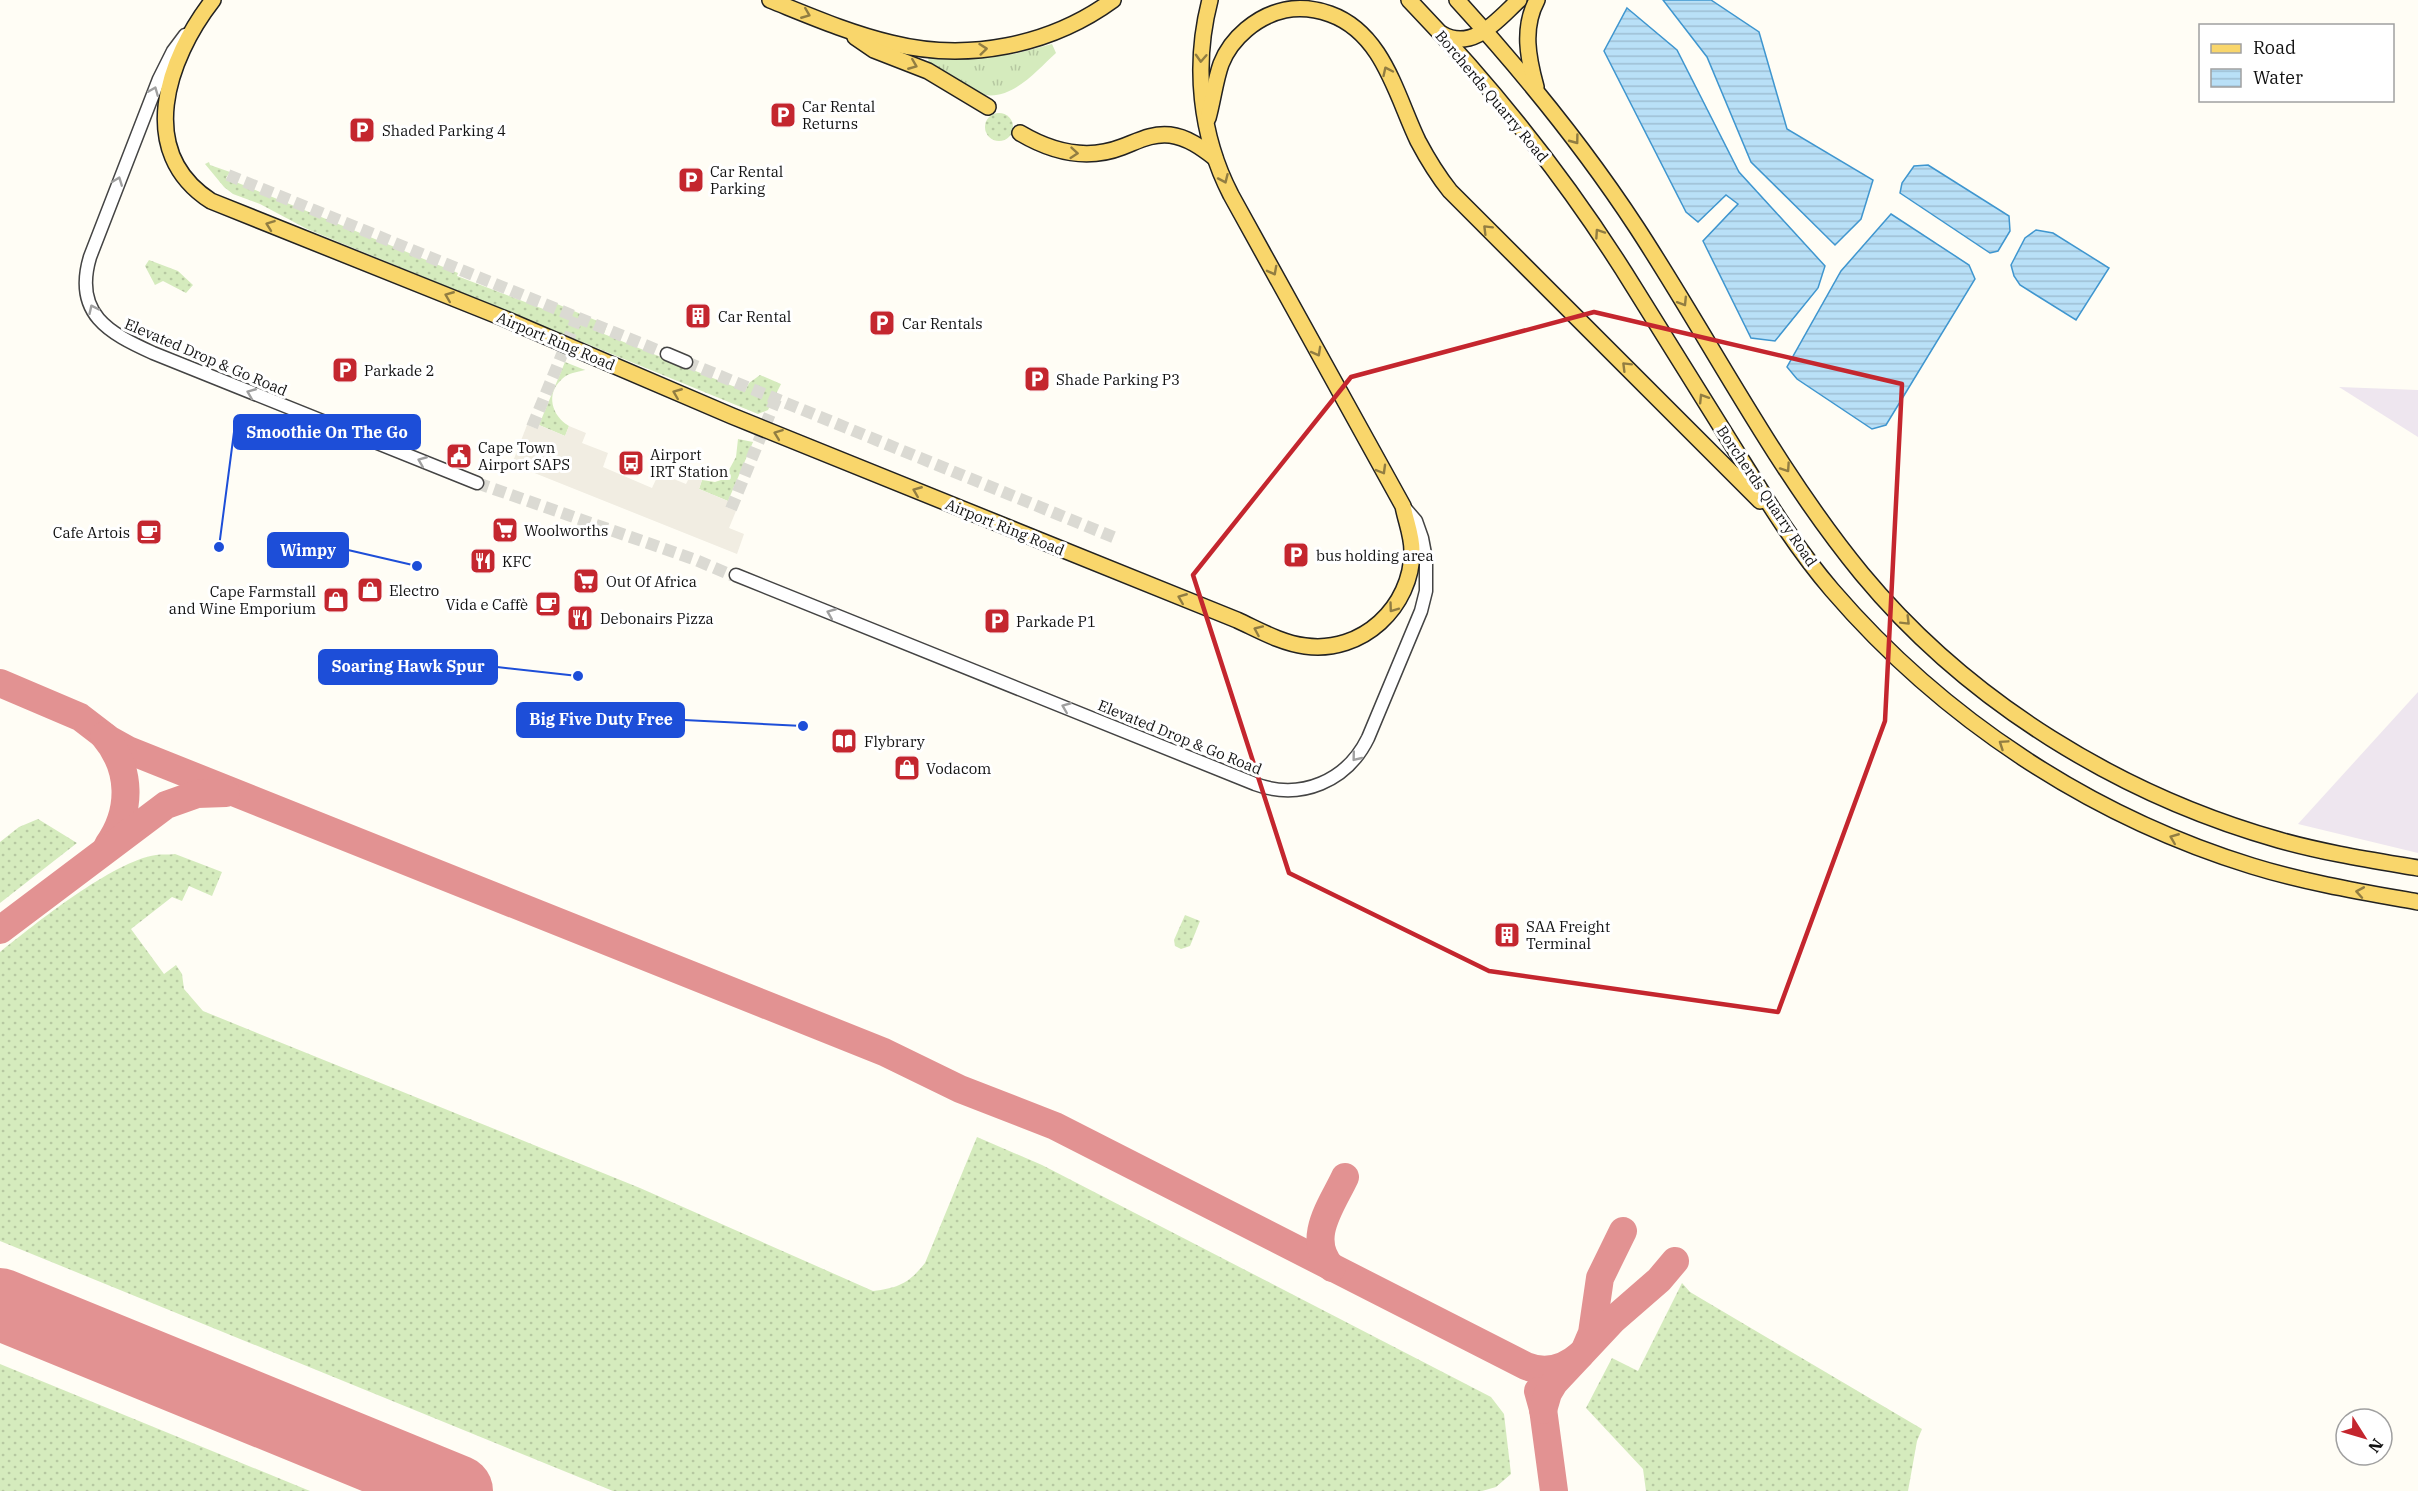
<svg xmlns="http://www.w3.org/2000/svg" width="2418" height="1491" viewBox="0 0 2418 1491" font-family="'IBM Plex Serif',serif">
<style>
.industrial{fill:#eee6ef}
.grass{fill:url(#grass-dots)}
.park{fill:url(#park-tufts)}
.plaza{fill:#f1ede2}
.water{fill:url(#water-rules);stroke:#3f96cf;stroke-width:1.5}
.lines{fill:none;stroke-linecap:round;stroke-linejoin:round}
.taxiway{stroke:#e29292;stroke-width:28}
.runway{stroke:#e29292;stroke-width:72}
.minor-tunnel{stroke:#dbdad3;stroke-width:12;stroke-dasharray:12 6;stroke-linecap:butt}
.minor-casing{stroke:#444;stroke-width:15}
.major-casing{stroke:#222;stroke-width:18}
.minor{stroke:#fff;stroke-width:12}
.major{stroke:#f9d66b;stroke-width:15}
.oneway{stroke:#917d42}
.oneway2{stroke:#a0a0a0}
.marked{fill:none;stroke:#c4262e;stroke-width:4.5;stroke-linejoin:round}
.labels{text-anchor:middle;dominant-baseline:central;stroke-width:6;stroke-linejoin:round;paint-order:stroke}
.street-label{font-size:15px;fill:#111;stroke:#fff}
.poi-label{font-size:15px;fill:#111;stroke:#fff;text-anchor:start}
.leader{fill:none;stroke:#1d4ed8;stroke-width:2}
.callout-dot{fill:#1d4ed8;stroke:#fff;stroke-width:2}
.callout{fill:#1d4ed8;stroke:#1d4ed8;stroke-width:2}
.callout-label{font-size:16px;text-anchor:middle;font-weight:bold;fill:#fff}
</style>
<defs>
<pattern id="grass-dots" width="8" height="8" patternUnits="userSpaceOnUse" patternTransform="scale(1.5)"><rect width="8" height="8" fill="#d5ebbd"/><path d="M2 2h.1M6 6h.1" fill="none" stroke="#b6c8a1" stroke-width="1.8" stroke-linecap="round"/></pattern>
<pattern id="park-tufts" width="24" height="20" patternUnits="userSpaceOnUse" patternTransform="scale(1.5)"><rect width="24" height="20" fill="#d5ebbd"/><path d="M3 7l-1-3M5 7V3M7 7l1-3M15 17l-1-3M17 17v-4M19 17l1-3" fill="none" stroke="#b6c8a1"/></pattern>
<pattern id="water-rules" width="6" height="5" patternUnits="userSpaceOnUse" patternTransform="scale(1.5)"><rect width="6" height="5" fill="#b9e0f7"/><path d="M0 2.5h6" fill="none" stroke="#9ebfd3"/></pattern>
</defs>
<rect width="100%" height="100%" fill="#fffdf5"/>
<g class="industrial">
<polygon points="2339,387 2418,390 2418,437"/>
<polygon points="2418,692 2418,853 2298,824"/>
</g>
<g class="grass">
<circle cx="999" cy="127" r="14"/>
<polygon points="209,162 210,165 230,172 226,178 458,273 457,276 546,310 550,301 607,325 604,334 745,391 749,383 760,375 781,384 768,410 758,414 307,229 260,204 233,194 224,187 205,164"/>
<polygon points="149,260 178,271 193,285 186,293 163,281 155,285 145,266"/>
<path d="M565,362L585,370C577,372 568,373 562,379C545,394 552,416 569,426L565,436L539,425Z"/>
<polygon points="738,439 753,442 728,501 699,489 702,480 715,482 724,479 736,457"/>
<polygon points="38,819 77,843 0,903 0,842 19,827"/>
<path d="M175,854L222,872L212,896L189,886L182,901L172,897L131,929L164,974L176,965L182,974L184,989L203,1011L640,1188L873,1291C899,1288 909,1283 925,1263L977,1137L1042,1165L1491,1397L1504,1414L1511,1474L1496,1487L1482,1491H613L0,1241V952C35,924 113,861 156,855C162,854 169,855 175,854Z"/>
<polygon points="1185,915 1200,921 1190,946 1181,949 1175,946 1174,940"/>
<polygon points="1682,1283 1690,1292 1922,1429 1917,1441 1908,1491 1646,1491 1643,1469 1586,1408 1612,1358 1638,1371"/>
<polygon points="0,1364 310,1491 0,1491"/>
</g>
<path class="park" d="M1052,44L1056,53C1036,71 1009,105 977,93C961,88 944,74 929,65L928,57H979L1014,54Z"/>
<polygon class="plaza" points="527,425 537,429 539,425 565,436 569,426 586,433 582,443 608,453 603,467 652,488 659,473 686,484 690,476 702,480 699,489 728,501 726,507 736,511 729,528 744,534 737,554 512,464"/>
<g class="water">
<polygon points="1663,0 1711,0 1759,32 1787,129 1873,180 1861,219 1835,245 1751,162 1707,57"/>
<polygon points="1627,8 1677,50 1739,172 1825,266 1818,288 1775,341 1751,338 1703,241 1738,204 1726,195 1698,222 1686,212 1604,51"/>
<polygon points="1928,165 2009,216 2010,231 1998,251 1990,253 1900,193 1902,183 1914,166"/>
<polygon points="1891,214 1969,265 1975,279 1886,425 1872,429 1797,379 1787,367 1841,271"/>
<polygon points="2036,230 2053,233 2109,268 2076,320 2020,285 2014,276 2011,265 2025,238"/>
</g>
<g class="lines">
<g class="taxiway">
<path d="M0,683L80,717L110,740L128,750L884,1052L960,1089L1055,1126L1526,1366C1546,1374 1564,1369 1580,1355"/>
<path d="M104,736C132,769 132,811 108,845"/>
<polyline points="0,930 166,805 197,794 226,793"/>
<path d="M1332,1268C1305,1239 1332,1205 1345,1177"/>
<polyline points="1586,1347 1592,1333 1600,1278 1623,1231"/>
<polyline points="1538,1391 1543,1409 1554,1491"/>
<polyline points="1543,1410 1548,1393 1554,1383 1613,1320 1659,1280 1675,1261"/>
</g>
<polyline class="runway" points="0,1304 457,1491"/>
<g class="minor-tunnel">
<polyline points="228,175 667,354"/>
<polyline points="686,362 1118,539"/>
<polyline points="532,427 577,318"/>
<polyline points="477,483 696,560 731,575 736,575"/>
<polyline points="731,509 776,399"/>
</g>
<g class="minor-casing">
<g id="minor">
<path d="M185,35L173,51L159,79L90,257C73,314 109,333 153,353L477,483"/>
<polyline points="667,354 686,362"/>
<path d="M736,575L1255,784C1301,801 1347,781 1368,738L1421,611L1426,591V559L1422,538L1416,521L1404,507"/>
</g>
</g>
<g class="major-casing">
<g id="major">
<path d="M213,0C167,59 135,152 211,201L503,318L732,416L1237,620C1259,630 1281,643 1305,646C1362,654 1412,607 1412,551C1412,535 1406,522 1403,506L1231,195C1200,135 1193,65 1210,0"/>
<path d="M770,0C810,16 849,33 891,43C967,62 1050,46 1113,0"/>
<path d="M1409,0C1494,88 1571,185 1635,289C1669,343 1702,397 1736,451C1766,499 1795,547 1832,590C1943,719 2090,816 2252,866C2307,883 2362,892 2418,902"/>
<path d="M1457,0C1522,71 1584,147 1637,228C1712,343 1775,468 1862,574C1968,702 2120,795 2279,840C2325,853 2371,860 2418,868"/>
<path d="M1442,34C1473,52 1498,19 1519,0"/>
<polyline points="855,37 874,50 928,71 988,107"/>
<path d="M1536,87C1528,58 1522,28 1537,0"/>
<path d="M1208,118C1213,100 1215,81 1221,64C1231,38 1257,16 1285,10C1300,7 1316,9 1330,14C1383,33 1396,95 1418,141C1427,158 1438,176 1450,191L1760,501"/>
<path d="M1020,133C1052,152 1086,161 1122,147C1138,141 1152,133 1170,135C1187,137 1202,148 1215,158"/>
</g>
</g>
<use href="#minor" class="minor"/>
<use href="#major" class="major"/>
</g>
<defs><path id="oneway-chevron" d="M-2-3.5L2.5 0L-2 3.5" fill="none" stroke-width="1.6" stroke-linecap="round" stroke-linejoin="round" transform="scale(1.5)"/></defs>
<g class="oneway">
<use href="#oneway-chevron" transform="translate(806 14) rotate(22)"/>
<use href="#oneway-chevron" transform="translate(983 49) rotate(-6)"/>
<use href="#oneway-chevron" transform="translate(1201 58) rotate(93)"/>
<use href="#oneway-chevron" transform="translate(913 65) rotate(22)"/>
<use href="#oneway-chevron" transform="translate(1387 71) rotate(-115)"/>
<use href="#oneway-chevron" transform="translate(1575 140) rotate(53)"/>
<use href="#oneway-chevron" transform="translate(1074 153) rotate(5)"/>
<use href="#oneway-chevron" transform="translate(1224 179) rotate(66)"/>
<use href="#oneway-chevron" transform="translate(270 225) rotate(-160)"/>
<use href="#oneway-chevron" transform="translate(1487 229) rotate(-135)"/>
<use href="#oneway-chevron" transform="translate(1599 233) rotate(-124)"/>
<use href="#oneway-chevron" transform="translate(1273 271) rotate(62)"/>
<use href="#oneway-chevron" transform="translate(449 296) rotate(-158)"/>
<use href="#oneway-chevron" transform="translate(1683 302) rotate(58)"/>
<use href="#oneway-chevron" transform="translate(1317 352) rotate(61)"/>
<use href="#oneway-chevron" transform="translate(1626 366) rotate(-135)"/>
<use href="#oneway-chevron" transform="translate(677 393) rotate(-158)"/>
<use href="#oneway-chevron" transform="translate(1703 398) rotate(-122)"/>
<use href="#oneway-chevron" transform="translate(778 434) rotate(-159)"/>
<use href="#oneway-chevron" transform="translate(1786 468) rotate(56)"/>
<use href="#oneway-chevron" transform="translate(1382 470) rotate(60)"/>
<use href="#oneway-chevron" transform="translate(917 491) rotate(-158)"/>
<use href="#oneway-chevron" transform="translate(1182 598) rotate(-158)"/>
<use href="#oneway-chevron" transform="translate(1393 608) rotate(126)"/>
<use href="#oneway-chevron" transform="translate(1906 621) rotate(45)"/>
<use href="#oneway-chevron" transform="translate(1258 630) rotate(-156)"/>
<use href="#oneway-chevron" transform="translate(2003 744) rotate(-146)"/>
<use href="#oneway-chevron" transform="translate(2174 838) rotate(-158)"/>
<use href="#oneway-chevron" transform="translate(2360 892) rotate(-170)"/>
</g>
<g class="oneway2">
<use href="#oneway-chevron" transform="translate(154 91) rotate(-68)"/>
<use href="#oneway-chevron" transform="translate(118 181) rotate(-69)"/>
<use href="#oneway-chevron" transform="translate(93 309) rotate(-115)"/>
<use href="#oneway-chevron" transform="translate(251 393) rotate(-158)"/>
<use href="#oneway-chevron" transform="translate(422 461) rotate(-158)"/>
<use href="#oneway-chevron" transform="translate(831 613) rotate(-158)"/>
<use href="#oneway-chevron" transform="translate(1066 707) rotate(-158)"/>
<use href="#oneway-chevron" transform="translate(1356 757) rotate(129)"/>
</g>
<path class="marked" d="M1594,312L1902,384L1885,721L1778,1012L1489,971L1289,873L1193,575L1351,377Z"/>
<defs>
<g id="parking-square" transform="scale(1.35)"><rect x="-9" y="-9" width="18" height="18" rx="4" fill="#c4262e" stroke="#fff"/><path d="M-3.5-5.5H1a3.5 3.5 0 0 1 0 7H-1V5.5H-3.5ZM-1-3.4V-.6H.8a1.4 1.4 0 0 0 0-2.8Z" fill="#fff"/></g>
<g id="building-square" transform="scale(1.35)"><rect x="-9" y="-9" width="18" height="18" rx="4" fill="#c4262e" stroke="#fff"/><path d="M-4-6H4V6H1V3H-1V6H-4ZM-2.5-4.3h1.7v1.8h-1.7ZM.8-4.3h1.7v1.8H.8ZM-2.5-1h1.7V.8h-1.7ZM.8-1h1.7V.8H.8Z" fill="#fff"/></g>
<g id="civic-square" transform="scale(1.35)"><rect x="-9" y="-9" width="18" height="18" rx="4" fill="#c4262e" stroke="#fff"/><path d="M-.6-6.5H3V-4.5H.6V-3L4-1V1h2V6H-6V1h2V-1L-.6-3ZM-1.2 2.5V6h2.4V2.5Z" fill="#fff"/></g>
<g id="bus-square" transform="scale(1.35)"><rect x="-9" y="-9" width="18" height="18" rx="4" fill="#c4262e" stroke="#fff"/><path d="M-5-6H5V4H4V6H2V4H-2V6H-4V4H-5ZM-3.5-4V0h7V-4ZM-3.5 1.2v1.5H-2V1.2ZM2 1.2v1.5H3.5V1.2Z" fill="#fff"/></g>
<g id="supermarket-square" transform="scale(1.35)"><rect x="-9" y="-9" width="18" height="18" rx="4" fill="#c4262e" stroke="#fff"/><path d="M-6-5.5h2.5l.6 2H6L4.5 2H-2.5L-4.4-4H-6ZM-1.5 3.2a1.3 1.3 0 1 0 .1 0ZM3 3.2a1.3 1.3 0 1 0 .1 0Z" fill="#fff"/></g>
<g id="cafe-square" transform="scale(1.35)"><rect x="-9" y="-9" width="18" height="18" rx="4" fill="#c4262e" stroke="#fff"/><path d="M-5.5-4.5H6V0H3Q3 3.5 0 3.5H-2.5Q-5.5 3.5-5.5 0ZM3-3.2v2h1.7v-2ZM-6 4.5H4V6H-6Z" fill="#fff"/></g>
<g id="restaurant-square" transform="scale(1.35)"><rect x="-9" y="-9" width="18" height="18" rx="4" fill="#c4262e" stroke="#fff"/><path d="M-5-6h1v4h1v-4h1v4h1v-4h1v5L-1.5 .5V6h-2V.5L-5-1ZM5-6V6H3V1.5H1.5Q1.5-4 5-6Z" fill="#fff"/></g>
<g id="shop-square" transform="scale(1.35)"><rect x="-9" y="-9" width="18" height="18" rx="4" fill="#c4262e" stroke="#fff"/><path d="M-5-2.5h2.3a2.7 3.5 0 0 1 5.4 0H5L5.5 6h-11ZM-1.5-2.5h3a1.5 2.3 0 0 0-3 0Z" fill="#fff"/></g>
<g id="library-square" transform="scale(1.35)"><rect x="-9" y="-9" width="18" height="18" rx="4" fill="#c4262e" stroke="#fff"/><path d="M-6-4Q-3-5.5-.7-3.5V5Q-3 3-6 4ZM6-4Q3-5.5 .7-3.5V5Q3 3 6 4Z" fill="#fff"/></g>
</defs>
<g fill-rule="evenodd">
<use href="#parking-square" x="783" y="115"/>
<use href="#parking-square" x="362" y="130"/>
<use href="#parking-square" x="691" y="180"/>
<use href="#building-square" x="698" y="316"/>
<use href="#parking-square" x="882" y="323"/>
<use href="#parking-square" x="345" y="370"/>
<use href="#parking-square" x="1037" y="379"/>
<use href="#civic-square" x="459" y="456"/>
<use href="#bus-square" x="631" y="463"/>
<use href="#supermarket-square" x="505" y="530"/>
<use href="#cafe-square" x="149" y="532"/>
<use href="#parking-square" x="1296" y="555"/>
<use href="#restaurant-square" x="483" y="561"/>
<use href="#supermarket-square" x="586" y="581"/>
<use href="#shop-square" x="370" y="590"/>
<use href="#shop-square" x="336" y="600"/>
<use href="#cafe-square" x="548" y="604"/>
<use href="#restaurant-square" x="580" y="618"/>
<use href="#parking-square" x="997" y="621"/>
<use href="#library-square" x="844" y="741"/>
<use href="#shop-square" x="907" y="768"/>
<use href="#building-square" x="1507" y="935"/>
</g>
<g class="labels">
<g class="street-label">
<text transform="translate(1492 96) rotate(50)">Borcherds Quarry Road</text>
<text transform="translate(556 341) rotate(23)">Airport Ring Road</text>
<text transform="translate(206 357) rotate(23)">Elevated Drop &amp; Go Road</text>
<text transform="translate(1767 496) rotate(56)">Borcherds Quarry Road</text>
<text transform="translate(1005 527) rotate(22)">Airport Ring Road</text>
<text transform="translate(1180 737) rotate(22)">Elevated Drop &amp; Go Road</text>
</g>
<g class="poi-label">
<text x="802" y="106">Car Rental<tspan x="802" dy="17">Returns</tspan></text>
<text x="382" y="130">Shaded Parking 4</text>
<text x="710" y="171">Car Rental<tspan x="710" dy="17">Parking</tspan></text>
<text x="718" y="316">Car Rental</text>
<text x="902" y="323">Car Rentals</text>
<text x="364" y="370">Parkade 2</text>
<text x="1056" y="379">Shade Parking P3</text>
<text x="478" y="447">Cape Town<tspan x="478" dy="17">Airport SAPS</tspan></text>
<text x="650" y="454">Airport<tspan x="650" dy="17">IRT Station</tspan></text>
<text x="524" y="530">Woolworths</text>
<text x="130" y="532" text-anchor="end">Cafe Artois</text>
<text x="1316" y="555">bus holding area</text>
<text x="502" y="561">KFC</text>
<text x="606" y="581">Out Of Africa</text>
<text x="389" y="590">Electro</text>
<text x="316" y="591" text-anchor="end">Cape Farmstall<tspan x="316" dy="17">and Wine Emporium</tspan></text>
<text x="528" y="604" text-anchor="end">Vida e Caffè</text>
<text x="600" y="618">Debonairs Pizza</text>
<text x="1016" y="621">Parkade P1</text>
<text x="864" y="741">Flybrary</text>
<text x="926" y="768">Vodacom</text>
<text x="1526" y="926">SAA Freight<tspan x="1526" dy="17">Terminal</tspan></text>
</g>
</g>
<path class="leader" d="M219 547L234 432M417 566L348 550M578 676L497 667M803 726L684 720"/>
<g class="callout-dot">
<circle cx="219" cy="547" r="6"/>
<circle cx="417" cy="566" r="6"/>
<circle cx="578" cy="676" r="6"/>
<circle cx="803" cy="726" r="6"/>
</g>
<g class="callout">
<rect x="234" y="415" width="186" height="34" rx="6"/>
<rect x="268" y="533" width="80" height="34" rx="6"/>
<rect x="319" y="650" width="178" height="34" rx="6"/>
<rect x="517" y="703" width="167" height="34" rx="6"/>
</g>
<g class="callout-label">
<text x="327" y="438">Smoothie On The Go</text>
<text x="308" y="556">Wimpy</text>
<text x="408" y="672">Soaring Hawk Spur</text>
<text x="601" y="725">Big Five Duty Free</text>
</g>
<rect x="2199" y="24" width="195" height="78" fill="#ffffff" stroke="#a0a0a0" stroke-width="1.5"/>
<rect x="2211" y="44" width="30" height="9" fill="#f9d66b" stroke="#a0a0a0" stroke-width="1.5"/>
<text x="2253" y="54" font-size="18" fill="#111111">Road</text>
<rect x="2211" y="69" width="30" height="18" fill="url(#water-rules)" stroke="#a0a0a0" stroke-width="1.5"/>
<text x="2253" y="84" font-size="18" fill="#111111">Water</text>
<g transform="translate(2364 1437) rotate(127)"><circle r="28" fill="#ffffff" stroke="#a0a0a0" stroke-width="1.5"/>
<path d="M0-4.5L10 22L0 15L-10 22Z" fill="#c4262e"/>
<text y="-9" font-size="16" font-weight="bold" text-anchor="middle" fill="#111111">N</text>
</g>
</svg>
